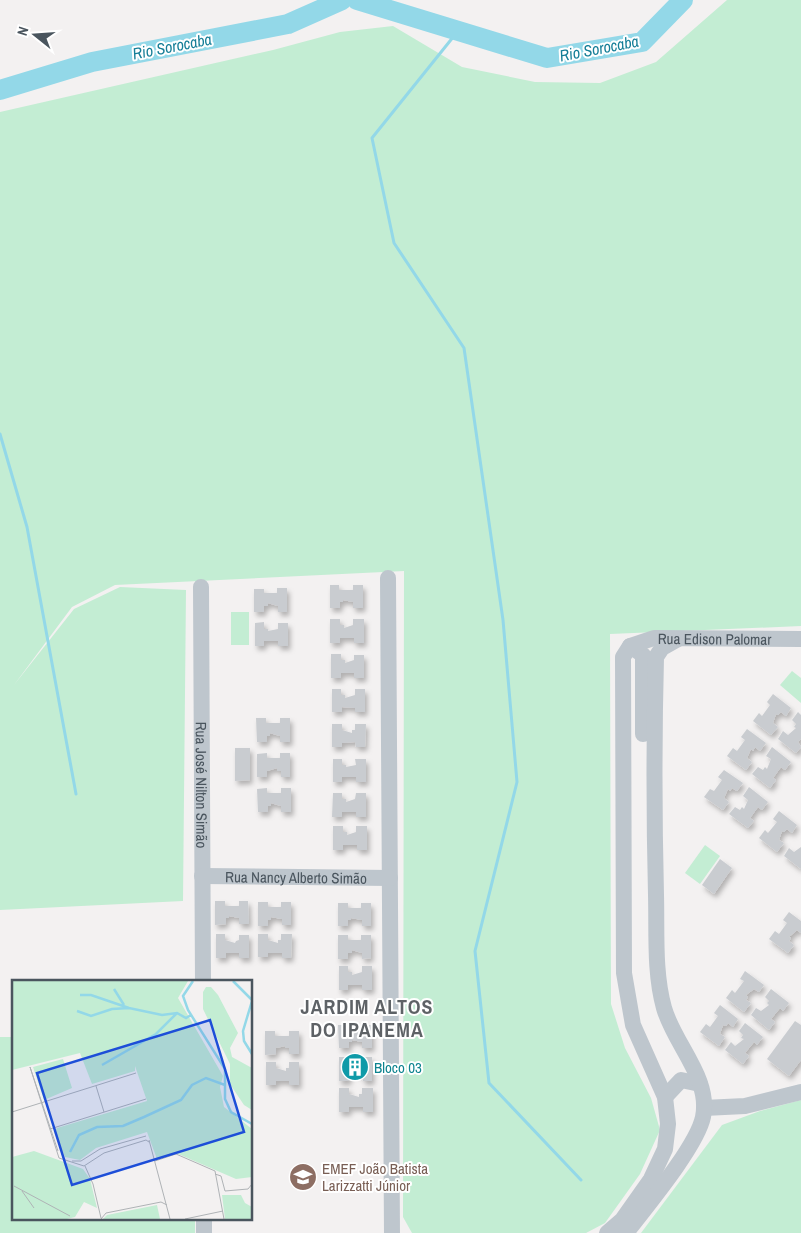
<svg xmlns="http://www.w3.org/2000/svg" width="801" height="1233" viewBox="0 0 801 1233" font-family="'Archivo Narrow',sans-serif">
<style>
.green{fill:#c3edd3}
.lines{fill:none;stroke-linecap:round;stroke-linejoin:round}
.stream{stroke:#93d8e8;stroke-width:3}
.river{stroke:#93d8e8;stroke-width:20}
.building{fill:#c9ccd0;filter:url(#shadow)}
.minor{stroke:#bec6cd;stroke-width:16}
.labels{text-anchor:middle;dominant-baseline:central;stroke-width:4;stroke-linejoin:round;paint-order:stroke}
.street-label{font-size:15px;fill:#4a555e;stroke:#fff}
.culture-label{font-size:15px;fill:#0d838f;stroke:#fff;text-anchor:start}
.education-label{font-size:15px;fill:#785e54;stroke:#fff;text-anchor:start}
.water-label{font-size:16px;font-style:italic;fill:#157e97;stroke:#fff}
.district-label{font-size:20px;font-weight:bold;letter-spacing:1px;fill:#5e6266;stroke:#fff}
.inset-river{fill:none;stroke:#93d8e8;stroke-width:2.5}
.inset-road{fill:none;stroke:#afb3b6;stroke-width:1}
.view{fill:#1d4ed8;fill-opacity:0.15;stroke:#1d4ed8;stroke-width:2.5}
.inset-edge{fill:none;stroke:#4a555e;stroke-width:2.5}
</style>
<defs>
<filter id="shadow"><feDropShadow dx="2.5" dy="4" stdDeviation="2.5" flood-color="#0004"/></filter>
</defs>
<rect width="100%" height="100%" fill="#f3f1f1"/>
<g class="green">
<polygon points="727,0 801,0 801,626 610,634 611,1004 625,1048 651,1098 660,1130 640,1174 605,1223 586,1233 412,1233 403,1217 404,571 115,585 72,607 14,685 74,609 120,587 186,590 183,901 0,910 0,112 273,50 340,32 393,26 462,67 535,82 600,83 656,62"/>
<rect x="231" y="612" width="18" height="33"/>
<polygon points="792,671 801,678 801,703 780,685"/>
<polygon points="705,845 720,856 700,884 685,873"/>
<polygon points="0,1037 14,1037 14,1219 195,1219 195,1233 0,1233"/>
<polygon points="801,1100 801,1233 641,1233 722,1125 760,1111"/>
</g>
<g class="lines">
<g class="stream">
<polyline points="458,31 372,138 394,243 464,348 503,620 517,782 475,951 489,1083 581,1180"/>
<polyline points="0,434 27,527 76,794"/>
</g>
<g class="river">
<polyline points="357,0 547,58 642,42 683,0"/>
<polyline points="0,90 92,62 288,24 342,0"/>
</g>
</g>
<g class="building">
<polygon points="330,585 339,585 339,590 353,590 353,585 363,585 363,608 353,608 353,602 343,600 343,602 340,602 340,608 330,608"/>
<polygon points="277,588 287,588 287,612 278,612 278,606 268,603 268,606 264,606 264,612 254,612 254,589 264,589 264,593 277,593"/>
<polygon points="330,619 340,619 340,625 344,625 344,628 353,625 353,619 364,619 364,643 354,643 354,638 340,638 340,643 330,643"/>
<polygon points="264,622 264,629 268,629 268,631 278,629 278,623 288,623 288,646 278,646 278,641 264,641 264,646 255,646 255,623"/>
<polygon points="331,654 341,654 341,660 345,660 345,663 354,660 354,655 364,655 364,678 354,678 354,673 341,673 341,678 331,678"/>
<polygon points="332,689 341,689 341,695 345,695 345,698 355,695 355,689 365,689 365,712 355,712 355,708 342,707 342,712 332,712"/>
<polygon points="773,694 791,708 786,716 781,712 778,715 776,714 773,723 778,727 771,735 753,721 759,713 762,716 770,705 767,702"/>
<polygon points="798,712 801,715 801,739 798,742 801,747 796,753 778,739 783,731 788,735 796,728 794,727 796,724 792,720"/>
<polygon points="256,718 266,718 266,723 280,723 280,718 290,718 290,742 280,742 280,736 270,733 270,736 267,736 267,742 257,742"/>
<polygon points="332,724 342,724 342,730 352,733 352,730 355,730 355,724 366,724 365,747 356,747 355,742 342,743 342,747 332,747"/>
<polygon points="747,729 766,743 760,751 755,747 753,751 751,749 747,758 752,762 746,770 727,756 733,748 737,751 745,740 741,737"/>
<polygon points="772,747 791,762 785,770 781,767 773,778 776,780 770,788 752,774 758,767 763,770 765,767 767,769 771,759 766,756"/>
<polygon points="235,748 250,748 250,780 235,781"/>
<polygon points="267,753 267,758 280,758 280,753 290,753 290,777 281,777 281,771 277,771 277,768 267,771 267,777 257,777 257,754"/>
<polygon points="333,759 342,759 342,765 346,765 346,767 356,765 355,759 366,759 366,782 356,782 356,777 342,777 342,782 333,782"/>
<polygon points="724,770 743,783 737,791 732,788 730,791 728,789 724,798 729,802 723,810 704,797 710,789 714,791 722,780 718,777"/>
<polygon points="749,787 768,802 762,810 758,807 750,818 754,821 748,828 729,814 735,807 740,810 742,807 744,809 748,800 743,796"/>
<polygon points="267,788 267,793 281,793 281,788 291,788 291,812 281,812 281,806 271,803 271,806 268,806 268,812 258,812 257,789"/>
<polygon points="333,793 342,793 342,799 346,799 346,802 355,799 356,793 366,793 366,817 356,817 356,812 342,812 342,817 332,817"/>
<polygon points="779,811 797,825 792,833 787,829 784,832 782,831 779,840 784,843 777,852 759,838 765,830 768,833 777,822 773,819"/>
<polygon points="333,826 343,826 343,832 347,832 347,835 356,832 356,826 367,826 367,850 357,850 357,845 343,845 343,850 333,850"/>
<polygon points="801,847 801,869 784,856 789,848 794,852"/>
<polygon points="720,859 732,868 714,894 702,885"/>
<polygon points="215,901 225,901 225,906 239,906 239,901 248,901 249,924 239,924 239,918 229,916 229,918 226,918 226,924 215,925"/>
<polygon points="258,902 268,902 268,907 281,907 281,902 291,902 291,925 282,925 282,919 271,917 271,920 268,920 268,926 258,926"/>
<polygon points="338,903 348,903 348,908 361,908 361,903 371,903 371,926 362,926 362,920 351,918 351,920 348,920 348,926 338,926"/>
<polygon points="789,912 801,921 801,933 797,930 789,937 791,938 789,941 794,945 788,953 769,939 775,931 779,934 787,923 783,920"/>
<polygon points="216,934 225,934 225,940 235,943 236,941 239,940 239,935 249,935 249,958 239,958 239,953 226,953 226,958 216,958"/>
<polygon points="258,934 268,934 268,940 278,943 278,940 281,940 281,934 292,934 291,958 282,958 282,953 268,953 268,957 258,957"/>
<polygon points="338,935 348,935 348,940 361,940 361,935 371,935 371,958 362,959 362,953 352,950 352,953 348,953 348,959 338,959"/>
<polygon points="339,966 348,966 348,972 352,972 352,975 362,972 362,966 372,966 372,990 362,990 362,985 348,985 348,990 339,990"/>
<polygon points="745,971 764,985 759,992 754,989 746,995 748,997 746,1000 751,1003 744,1012 726,998 732,990 735,993 744,981 740,979"/>
<polygon points="771,989 789,1003 783,1011 780,1008 771,1019 775,1022 769,1030 751,1015 756,1008 761,1011 769,1005 767,1003 769,1001 765,997"/>
<polygon points="720,1005 738,1019 733,1027 728,1023 726,1026 723,1025 720,1034 725,1037 719,1046 700,1032 706,1024 710,1027 718,1016 714,1013"/>
<polygon points="795,1021 801,1025 801,1060 789,1076 767,1059"/>
<polygon points="745,1023 763,1037 757,1045 754,1042 745,1053 749,1056 743,1064 725,1050 731,1042 735,1046 744,1039 741,1038 743,1035 739,1031"/>
<polygon points="338,1025 348,1025 348,1030 362,1030 362,1025 372,1025 372,1048 362,1048 362,1042 352,1040 352,1042 349,1042 349,1048 339,1048"/>
<polygon points="265,1031 275,1031 275,1036 289,1036 289,1031 299,1031 299,1054 289,1054 289,1048 285,1048 285,1046 276,1048 276,1054 265,1055"/>
<polygon points="339,1057 349,1057 349,1062 362,1062 362,1057 372,1057 372,1081 363,1081 362,1075 352,1072 352,1075 349,1075 349,1081 339,1081"/>
<polygon points="266,1062 276,1062 276,1068 286,1071 286,1068 289,1068 289,1062 299,1062 299,1085 289,1085 289,1081 276,1081 276,1085 266,1085"/>
<polygon points="339,1088 349,1088 349,1094 359,1097 359,1094 362,1094 362,1088 373,1088 373,1112 363,1112 363,1107 349,1107 349,1112 339,1112"/>
</g>
<g class="lines">
<g class="minor">
<polyline points="388,578 392,1233"/>
<path id="s1" d="M201,587L203,982"/>
<polyline points="630,646 643,655 643,734"/>
<path id="s2" d="M202,876L390,878"/>
<polyline points="665,1097 681,1080 700,1084"/>
<polyline points="704,1108 745,1106 801,1092"/>
<polyline points="204,1219 204,1233"/>
<path id="s3" d="M607,1233L622,1220L651,1179L665,1149L668,1124L665,1097L633,1025L624,973L623,657L630,646L654,638L801,639"/>
<path d="M626,1233C646,1207 697,1146 703,1117C711,1078 674,1044 664,1008C654,972 657,932 656,895C654,816 654,736 656,657L662,648L678,639"/>
</g>
</g>
<defs>
<g id="building-disc" transform="scale(1.4375)"><circle r="9.5" fill="#0f9aa8" stroke="#fff"/><path d="M-4-6H4V6H1V3H-1V6H-4ZM-2.5-4.3h1.7v1.8h-1.7ZM.8-4.3h1.7v1.8H.8ZM-2.5-1h1.7V.8h-1.7ZM.8-1h1.7V.8H.8Z" fill="#fff"/></g>
<g id="school-disc" transform="scale(1.4375)"><circle r="9.5" fill="#8d6e63" stroke="#fff"/><path d="M0-5L7-2L0 1L-7-2ZM-4 1L0 2.5L4 1V4Q0 6-4 4Z" fill="#fff"/></g>
</defs>
<g fill-rule="evenodd">
<use href="#building-disc" x="355" y="1067"/>
<use href="#school-disc" x="303" y="1177"/>
</g>
<g class="labels">
<g class="street-label">
<text stroke="none"><textPath href="#s3" startOffset="702">Rua Edison Palomar</textPath></text>
<text stroke="none"><textPath href="#s1" startOffset="198">Rua José Nilton Simão</textPath></text>
<text stroke="none"><textPath href="#s2" startOffset="94">Rua Nancy Alberto Simão</textPath></text>
</g>
<g class="culture-label">
<text x="374" y="1067">Bloco 03</text>
</g>
<g class="education-label">
<text x="322" y="1168">EMEF João Batista<tspan x="322" dy="17">Larizzatti Júnior</tspan></text>
</g>
<g class="water-label">
<text transform="translate(172 46) rotate(-11)">Rio Sorocaba</text>
<text transform="translate(599 48) rotate(-11)">Rio Sorocaba</text>
</g>
<g class="district-label">
<text x="367" y="1006">JARDIM ALTOS<tspan x="367" dy="23">DO IPANEMA</tspan></text>
</g>
</g>
<g transform="translate(12 980)">
<rect width="240" height="240" fill="#f3f1f1"/>
<path d="M0,1H176L166,18L211,96L208,107L212,127L240,149V197L224,199L164,173L145,179L135,152L84,168L68,180L53,177L42,152L45,148L135,121L123,86V91L80,104L68,73L0,90ZM194,7H199L206,15L226,53L218,68L220,77L240,88V130L232,125L218,104V84L191,29V12ZM51,79L60,108L32,120L21,87ZM22,171L71,189L78,199L85,228L72,222L63,237L55,239H0V177ZM210,215H229L233,223L240,227V239H213ZM145,225L148,239H91L95,235Z" fill="#c3edd3"/>
<path class="inset-river" d="M181,1L171,16L176,30L213,89V119L219,132L240,144M221,1L240,20M102,9L112,25M68,15H79L117,28M240,21L231,51L232,61L240,74M65,31L79,36L100,29L117,28L150,35L165,33L174,38L179,35M90,85L144,54L165,33M58,172L67,155L85,147L111,146L132,137L169,120L180,105L194,98L213,105"/>
<path class="inset-road" d="M84,106L92,132M0,132L124,93M38,149L134,119M137,160L158,239M46,171L18,87L47,178L72,186L92,173L134,160L137,162M60,181H69L88,169L134,156M143,181L164,174L203,191L212,239M73,186L81,204L89,238M203,194L209,196L213,211L236,209L240,204M2,206L58,236M10,211L22,228M89,239L94,233L149,222L155,225M173,239L211,231"/>
<path class="view" d="M198,40L232,152L60,205L25,93Z"/>
<rect width="240" height="240" class="inset-edge"/>
</g>
<g transform="translate(35 35) rotate(287)" stroke="#ffffff" stroke-width="4" paint-order="stroke">
<path d="M0-4L9 19L0 12L-9 19Z" fill="#4a555e"/>
<text y="-8" font-size="14" font-weight="bold" text-anchor="middle" fill="#4a555e">N</text>
</g>
</svg>
